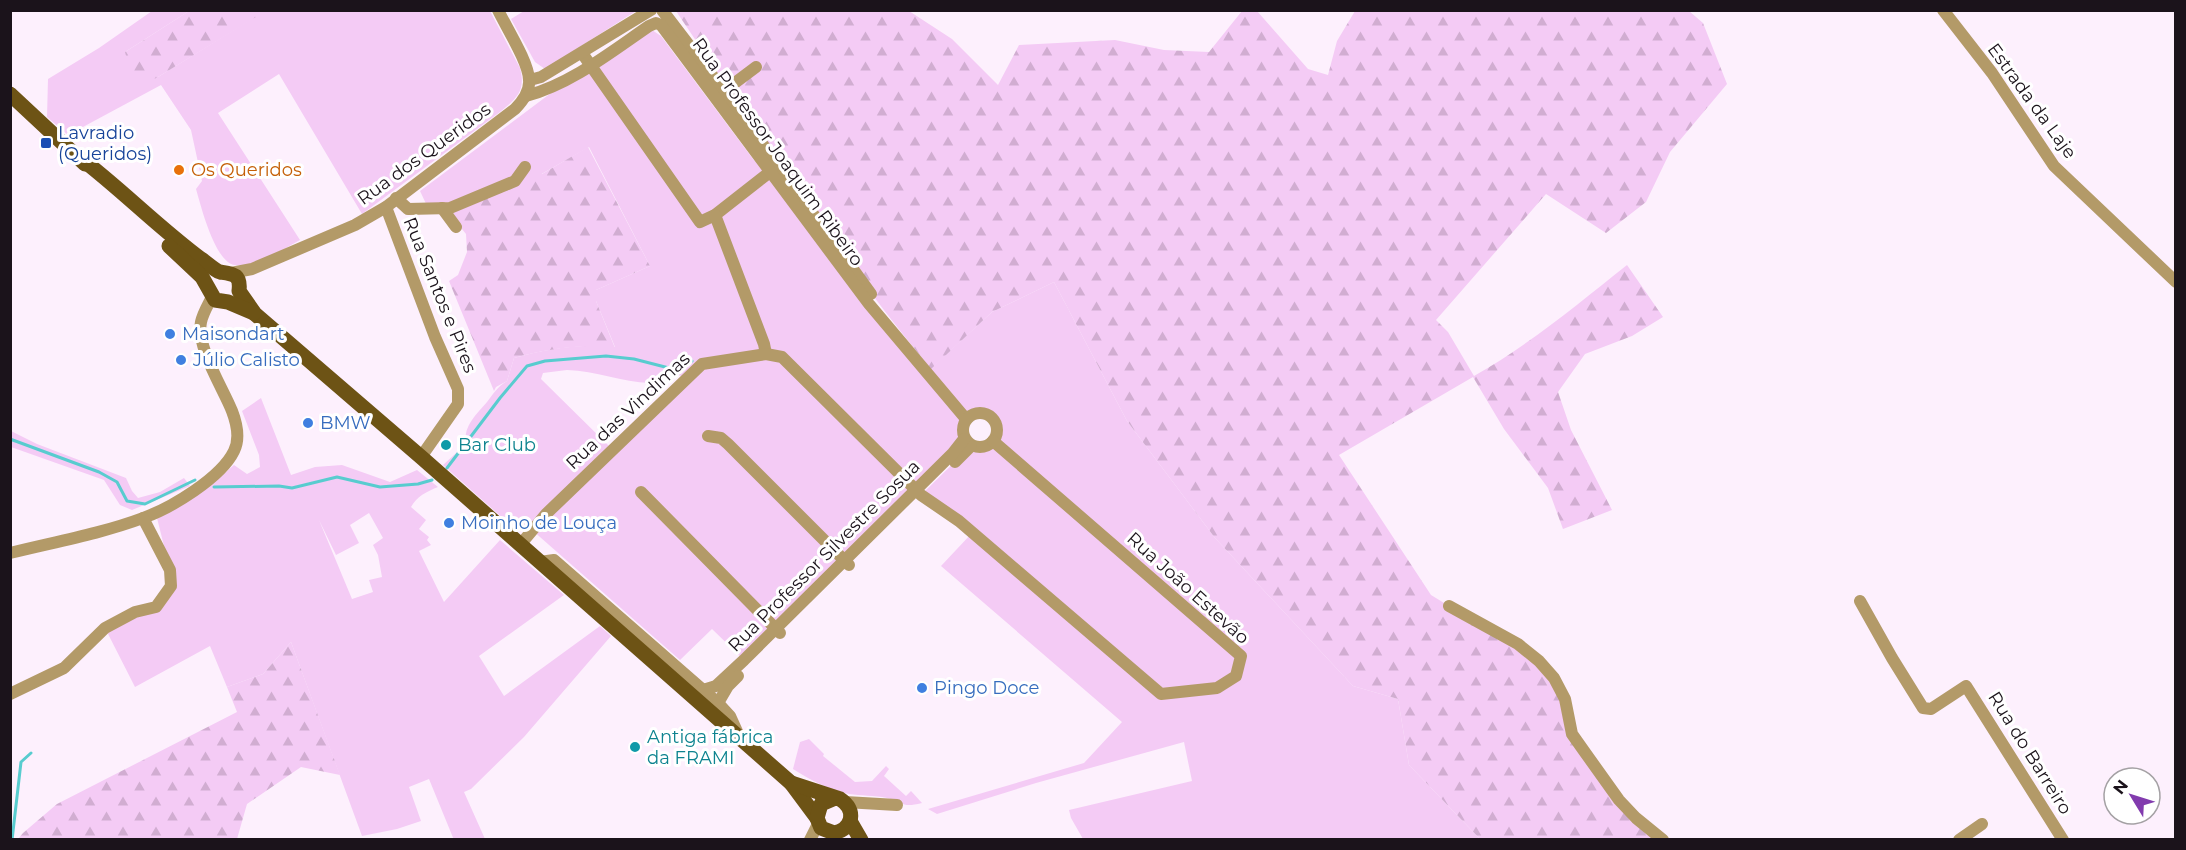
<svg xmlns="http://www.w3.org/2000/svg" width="2186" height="850" viewBox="0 0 2186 850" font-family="Montserrat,sans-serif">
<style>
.grass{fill:#f4cbf5;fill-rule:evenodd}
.forest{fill:url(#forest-firs)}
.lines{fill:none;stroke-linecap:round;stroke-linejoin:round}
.stream{stroke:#58cccf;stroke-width:3}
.minor{stroke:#b39a68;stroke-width:12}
.major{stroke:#6d5315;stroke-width:15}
.transit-dot{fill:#1a4fb4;stroke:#fff;stroke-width:2}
.food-dot{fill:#e8710a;stroke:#fff;stroke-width:2}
.shop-dot{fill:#3f7fe0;stroke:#fff;stroke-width:2}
.culture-dot{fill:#0f9aa8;stroke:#fff;stroke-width:2}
.labels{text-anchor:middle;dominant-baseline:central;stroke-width:6;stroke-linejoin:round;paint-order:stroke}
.street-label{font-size:18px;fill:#1b131b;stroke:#fff}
.transit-label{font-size:18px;fill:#164399;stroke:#fff;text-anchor:start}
.food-label{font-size:18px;fill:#c56008;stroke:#fff;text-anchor:start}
.shop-label{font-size:18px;fill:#366cbe;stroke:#fff;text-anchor:start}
.culture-label{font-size:18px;fill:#0d838f;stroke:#fff;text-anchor:start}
</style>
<defs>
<pattern id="forest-firs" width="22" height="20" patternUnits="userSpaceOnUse" patternTransform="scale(1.5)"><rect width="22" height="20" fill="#f4cbf5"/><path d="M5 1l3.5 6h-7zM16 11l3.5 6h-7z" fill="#d1add1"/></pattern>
</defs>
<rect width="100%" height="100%" fill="#fdf0fd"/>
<g class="grass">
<path d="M266,10L490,11L520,68C526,91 517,98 500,112L362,214L279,74L218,113L300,240C281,250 258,268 235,265C215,263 201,206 196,189L202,181L191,130L161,85L68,135L47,117L48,79L99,48L152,11H189L125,52L158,77Z"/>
<polygon points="524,11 636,11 545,69 535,62 511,19"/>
<path d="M652,30L661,36L753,159L777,182L926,373L992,312L1054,282L1127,421L1215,538L1353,686L1398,699L1409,765L1480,839H1083L1071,818L1069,810L1192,781L1184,742L1036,783L937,814L928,809L1084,763L1122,722L941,566L972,533L921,495L971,446L983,447L993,441L997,427C984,401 956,415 964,439L744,660L712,629L680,660L532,530L515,529L443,465L466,444C463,426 476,415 487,402C494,393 497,387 507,381L514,358C546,349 581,343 615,347L596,301V290L650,266L589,147L538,176L450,208H428L420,191L551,93ZM567,370C596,371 622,382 650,383L652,397L677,375L687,377L612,449L541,379L543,373Z"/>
<path d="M261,398L291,475L315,467L342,465L390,482L417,470L438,487C426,492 417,496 411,507L426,520L419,529L429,537L427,540L431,545L419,551L444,602L500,540L564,595L479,656L504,696L600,626L611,636L524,737L471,789L464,792L485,839L454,840L429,779L409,787L421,821L397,829L362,836L291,642L263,674L227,687L210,646L135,687L105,628L156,607L171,586L170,570L157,518L210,486L234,465L247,474L260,467L259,455L242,411ZM369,513L383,538L373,545L378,555L382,577L369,580L373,592L352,599L319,520L336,555L359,543L350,525Z"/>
<polygon points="11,431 37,444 126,478 132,491 138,498 160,492 184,478 190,486 132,510 120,505 104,480 11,447"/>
<path d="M809,739L824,754L823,756L855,782L872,781L886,766L889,769L884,776L906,796L911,791L922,803C902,808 905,803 887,798C874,795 861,796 849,794C830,790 810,780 793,769L800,742Z"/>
</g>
<g class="forest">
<polygon points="189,11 266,11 158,77 135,89 125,52"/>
<path d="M676,11H909L952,39L998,85L1019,45L1115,40L1164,50L1209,52L1242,11H1257L1308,69L1328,75L1337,41L1355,11H1689L1703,23L1727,84L1670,152L1646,202L1606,233L1546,194L1436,320L1448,332L1474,376C1529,345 1578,304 1627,265L1663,317L1632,336L1585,354L1558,392L1571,430L1612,510L1563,529L1548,488L1504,429L1473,377L1339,455L1431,595L1539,661L1565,699L1572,734L1596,767L1662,839H1480L1409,765L1398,699L1353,686L1215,538L1127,421L1054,282L992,312L931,369C837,256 758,132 676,11Z"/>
<path d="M588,147L650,266L596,290V301L615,348C581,343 547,349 514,358L507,381L496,387L494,391L449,281L458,275L467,252L466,234L453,218L450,208L520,175L542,174Z"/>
<polygon points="291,642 340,775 301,767 247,804 237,839 18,839 23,833 57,804 237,712 227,687 263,674"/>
</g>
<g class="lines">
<g class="stream">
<polyline points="10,439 99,472 117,482 127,501 145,504 195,480"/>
<polyline points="447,468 500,398 527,366 545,361 606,356 634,359 669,368 692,361"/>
<polyline points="214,487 279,486 292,488 337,477 380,487 418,484 432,480"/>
<polyline points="12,840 21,762 31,753"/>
</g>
<g class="minor">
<polyline points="662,10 724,91 871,294"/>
<polyline points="1943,10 1992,73 2054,166 2176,282"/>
<polyline points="582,53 700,222 715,215 770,172"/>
<polyline points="530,80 541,77 651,10"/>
<polyline points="724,91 756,67"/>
<path d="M526,96C571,84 611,52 649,26L656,23L661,25L869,304L966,419"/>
<polyline points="396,198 408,209 450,208 515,181 525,167"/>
<polyline points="386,207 435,337 458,389 458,404 421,457"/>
<polyline points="442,208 456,227"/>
<polyline points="715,215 764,344 766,354"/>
<path d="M231,273L252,269L355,225L386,207L515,109C523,101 530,91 529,80C529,63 506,27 498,10"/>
<circle cx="980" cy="430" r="17"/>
<polyline points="708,436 721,438 728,444 849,565"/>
<polyline points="955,462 971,446"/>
<polyline points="641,492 780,633"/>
<polyline points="520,545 546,514 702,364 766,354 782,357 921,495 959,521 1161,694 1217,688 1236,676 1241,656 993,441"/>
<path d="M10,553C54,542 100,534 143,518C171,508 221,478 234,451C240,439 237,424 232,411C223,388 196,347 201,322C203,313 208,305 212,297"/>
<polyline points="540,562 554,560 718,703 730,716 739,736"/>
<polyline points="1860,601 1892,658 1923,708 1931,709 1966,686 2063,840"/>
<polyline points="1449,606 1518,644 1539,661 1554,678 1565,699 1572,734 1584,751 1619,800 1636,818 1663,840"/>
<polyline points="703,690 716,686 744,660 953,453 964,439"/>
<polyline points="10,694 64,668 105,628 135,612 156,607 171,586 170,570 143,518"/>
<polyline points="718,703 728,686 738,676"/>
<polyline points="845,802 897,805"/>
<polyline points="810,840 818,824"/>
<polyline points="1959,840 1982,824"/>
</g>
<g class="major">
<polyline points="10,94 85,164"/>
<path d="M79,157C121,189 158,227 201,259C206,262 214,270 220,272C233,274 241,274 239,291L255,314L421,457L791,783L817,818"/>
<polyline points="169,246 202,277 215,300 228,302 254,313"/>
<path d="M791,783L840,799C857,810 853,829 834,833L821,828L817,818L821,804L835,798"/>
<polyline points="850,821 861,840"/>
</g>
</g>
<rect class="transit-dot" x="40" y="137" width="12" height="12" rx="3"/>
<circle class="food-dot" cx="179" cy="170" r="6"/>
<g class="shop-dot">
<circle cx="170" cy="334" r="6"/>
<circle cx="181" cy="360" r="6"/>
<circle cx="308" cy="423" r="6"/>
<circle cx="449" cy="523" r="6"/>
<circle cx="922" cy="688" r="6"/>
</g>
<g class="culture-dot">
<circle cx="446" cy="445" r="6"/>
<circle cx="635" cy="747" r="6"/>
</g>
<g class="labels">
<g class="street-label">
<text transform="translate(2032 101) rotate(54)">Estrada da Laje</text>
<text transform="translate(778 152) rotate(54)">Rua Professor Joaquim Ribeiro</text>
<text transform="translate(424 154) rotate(-36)">Rua dos Queridos</text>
<text transform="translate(440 295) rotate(68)">Rua Santos e Pires</text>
<text transform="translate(628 411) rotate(-43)">Rua das Vindimas</text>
<text transform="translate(824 556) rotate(-45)">Rua Professor Silvestre Sosua</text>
<text transform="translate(1188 588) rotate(42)">Rua João Estevão</text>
<text transform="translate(2030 753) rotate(58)">Rua do Barreiro</text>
</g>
<g class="transit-label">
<text x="58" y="133">Lavradio<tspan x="58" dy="21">(Queridos)</tspan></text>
</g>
<g class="food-label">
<text x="191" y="170">Os Queridos</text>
</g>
<g class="shop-label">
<text x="182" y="334">Maisondart</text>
<text x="193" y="360">Júlio Calisto</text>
<text x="320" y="423">BMW</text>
<text x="461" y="523">Moinho de Louça</text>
<text x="934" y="688">Pingo Doce</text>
</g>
<g class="culture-label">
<text x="458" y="445">Bar Club</text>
<text x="647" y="737">Antiga fábrica<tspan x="647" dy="21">da FRAMI</tspan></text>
</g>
</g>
<rect width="2186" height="850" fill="none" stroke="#1b131b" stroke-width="24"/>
<g transform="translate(2132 796) rotate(308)"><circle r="28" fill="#ffffff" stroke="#a4a1a4" stroke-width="1.5"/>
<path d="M0-4.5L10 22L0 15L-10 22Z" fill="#823bae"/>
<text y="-9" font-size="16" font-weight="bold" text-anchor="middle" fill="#1b131b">N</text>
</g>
</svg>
